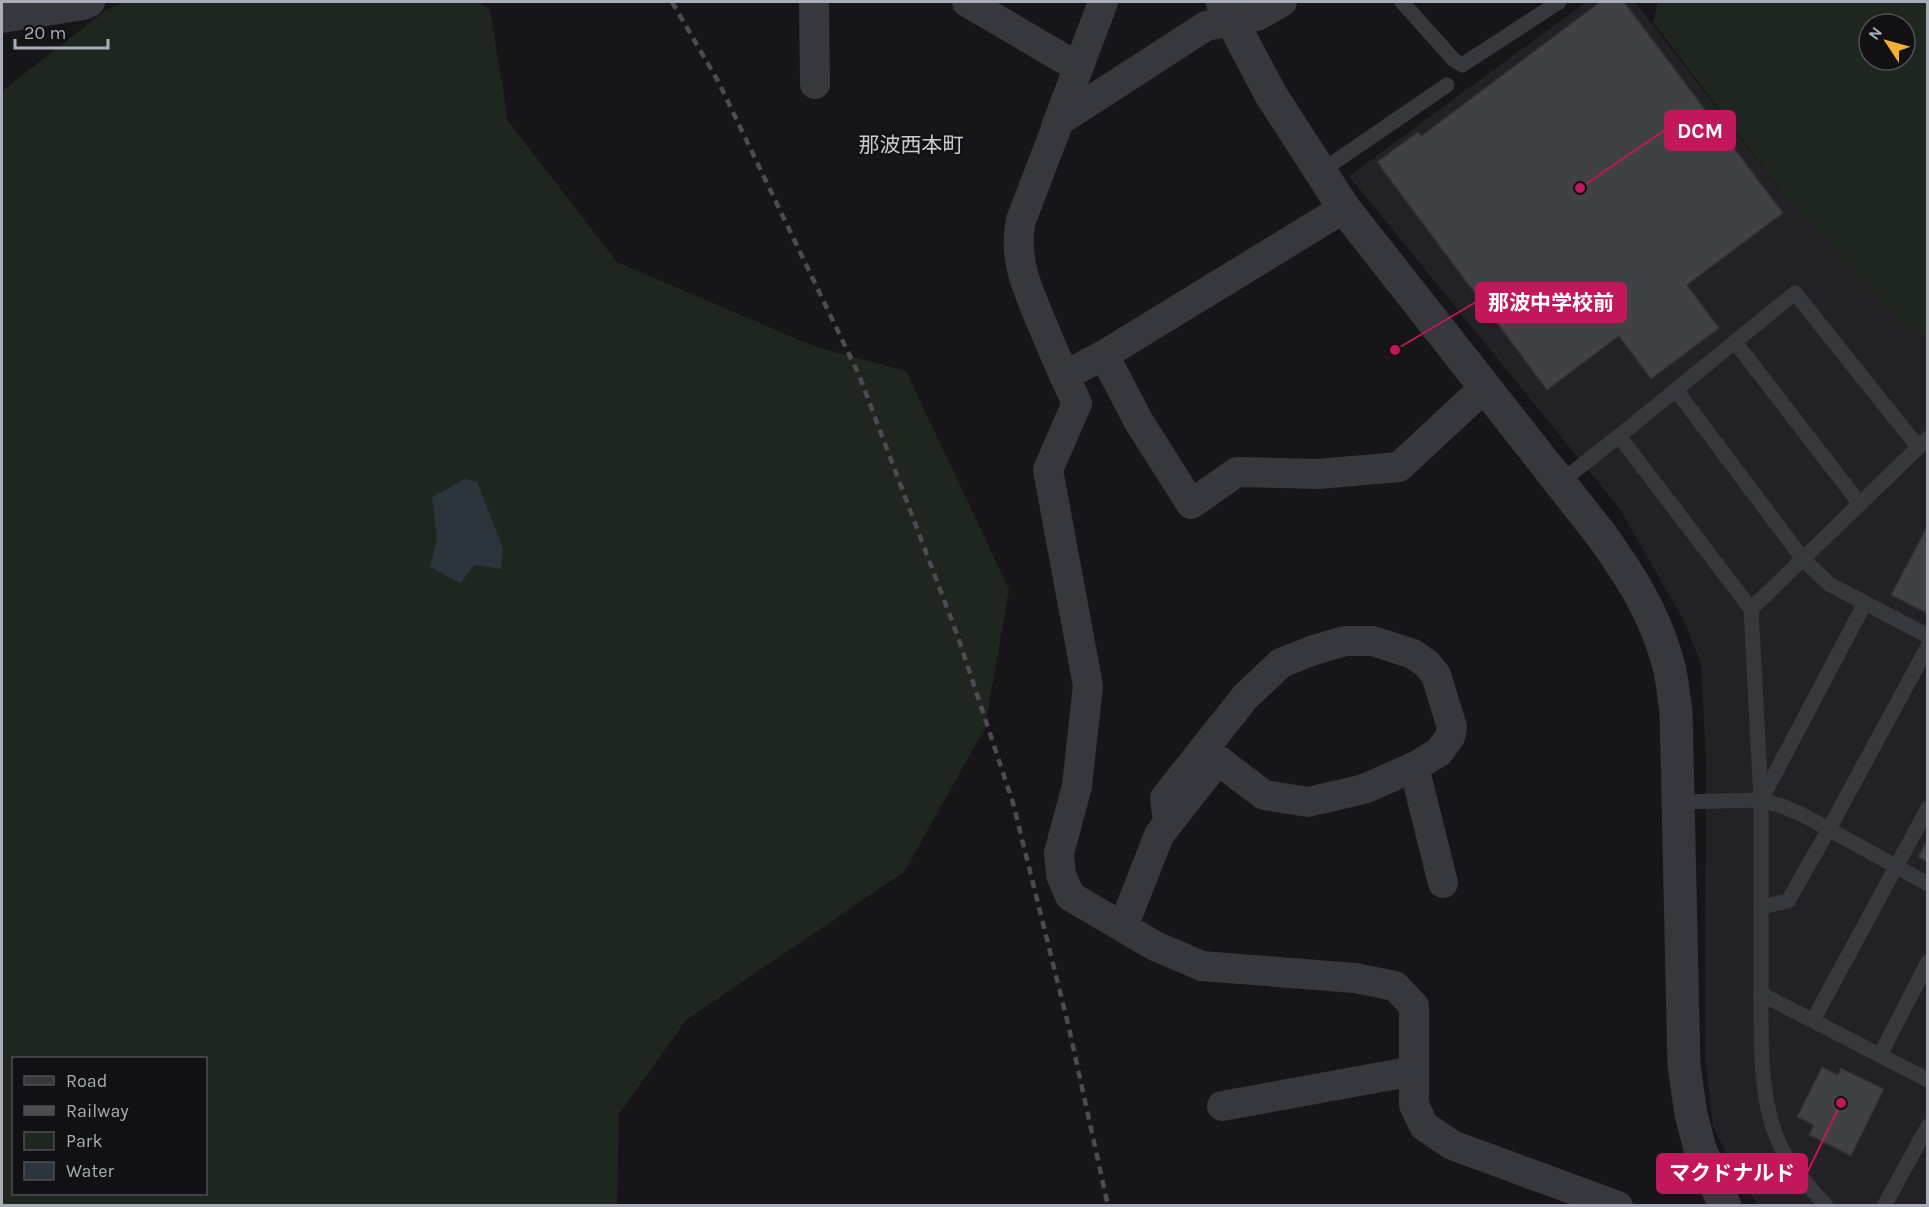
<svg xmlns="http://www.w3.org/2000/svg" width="1929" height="1207" viewBox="0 0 1929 1207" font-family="Karla,'Noto Sans JP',sans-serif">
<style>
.built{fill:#222225}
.green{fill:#1e261f;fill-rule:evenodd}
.water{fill:#2c353c}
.building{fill:#404145;stroke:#303034;stroke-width:1.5}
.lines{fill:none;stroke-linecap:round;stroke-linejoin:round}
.service{stroke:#37383d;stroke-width:15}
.minor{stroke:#37383d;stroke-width:30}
.tertiary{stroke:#37383d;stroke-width:33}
.rail{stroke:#4a4c52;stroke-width:4.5;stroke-dasharray:8 6;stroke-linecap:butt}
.labels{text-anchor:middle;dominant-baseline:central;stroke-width:4.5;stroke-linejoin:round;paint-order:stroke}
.neighbourhood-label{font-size:21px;fill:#c9ccd4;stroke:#111113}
.leader{fill:none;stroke:#c2185b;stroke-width:2}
.callout-dot{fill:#c2185b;stroke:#111113;stroke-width:2}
.callout{fill:#c2185b;stroke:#c2185b;stroke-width:2}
.callout-label{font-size:21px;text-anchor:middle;font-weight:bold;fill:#fff}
</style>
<rect width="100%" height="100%" fill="#161618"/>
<polygon class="built" points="1586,2 1635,2 1782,192 1896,315 1927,340 1927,1205 1758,1205 1738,1177 1713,1127 1705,1057 1706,761 1701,664 1684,621 1619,508 1349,176"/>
<g class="green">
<path d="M124,2H479L490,10L508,121L617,262L816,347L906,371L1009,589L985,728L904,872L686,1020L619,1114L617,1205L2,1206V91L106,10ZM14,1058H206V1194H14Z"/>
<path d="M1658,2H1927V340L1896,315L1782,192L1653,22ZM1869,24H1905V60H1869Z"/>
</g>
<polygon class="water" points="465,479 477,482 503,548 501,569 475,565 460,583 430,567 437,539 432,497"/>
<g class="building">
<polygon points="1600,2 1624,2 1783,213 1687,285 1719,328 1651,379 1619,336 1547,390 1377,162 1418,132 1421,136"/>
<polygon points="1928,525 1928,614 1891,595"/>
<polygon points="1928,839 1928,862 1918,857"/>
<polygon points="1822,1067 1838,1075 1841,1068 1884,1089 1851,1156 1809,1135 1814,1125 1797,1117"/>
</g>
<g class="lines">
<g class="service">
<polyline points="1402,2 1454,60 1462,65 1559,2"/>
<polyline points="1320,172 1447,85"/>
<polyline points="1735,342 1860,504"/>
<polyline points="1676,390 1803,559 1829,584 1928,636"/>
<polyline points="1619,436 1795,293 1918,447"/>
<polyline points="1559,483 1619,436 1751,609 1761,800 1865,603"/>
<polyline points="1751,609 1928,438"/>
<polyline points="1761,800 1782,806 1803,815 1928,884"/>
<polyline points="1678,802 1761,800 1761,994 1928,1080"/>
<polyline points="1761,907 1788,901 1829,829 1928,646"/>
<path d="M1761,994C1761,1042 1759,1103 1781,1147C1792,1169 1810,1187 1826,1206"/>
<polyline points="1813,1020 1928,808"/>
<polyline points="1880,1055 1928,962"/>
<polyline points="1884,1206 1928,1126"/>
</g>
<g class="minor">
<polyline points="814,2 815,84"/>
<polyline points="967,2 1064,59 1079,66 1056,127"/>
<path d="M1282,2L1257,16L1206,26L1059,121L1021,220C1012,260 1030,295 1045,331C1055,355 1066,380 1077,403L1048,470L1088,686L1077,786L1059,853L1061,875L1070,896L1155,946L1202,966L1355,978L1395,986L1414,1006V1105L1424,1126L1452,1145L1618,1206"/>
<polyline points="2,18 83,5 90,2"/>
<polyline points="1079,66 1103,2"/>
<polyline points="1104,355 1344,208"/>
<polyline points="1064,376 1104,355 1139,422 1191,504 1237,472 1318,474 1399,467 1484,388"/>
<polyline points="1414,767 1443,883"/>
<polyline points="1123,927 1159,835 1218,760 1264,795 1308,802 1364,789 1414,767 1439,752 1450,737 1452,727 1436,675 1427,664 1413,654 1373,641 1345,641 1314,650 1281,663 1245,697 1165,798 1168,822"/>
<polyline points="1222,1106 1414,1071"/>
</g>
<path class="tertiary" d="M1222,2L1271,95L1344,208L1602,536C1631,577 1653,611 1667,659C1672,675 1673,693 1676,710L1684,1066L1691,1114L1700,1149L1725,1206"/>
<polyline class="rail" points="672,2 718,81 859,375 958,637 1013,803 1069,1028 1108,1206"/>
</g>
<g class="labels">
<g class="neighbourhood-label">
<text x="911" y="145">那波西本町</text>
</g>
</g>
<path class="leader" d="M1580 188L1665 130M1395 350L1476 302M1841 1103L1807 1173"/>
<g class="callout-dot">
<circle cx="1580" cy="188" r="6"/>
<circle cx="1395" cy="350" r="6"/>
<circle cx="1841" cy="1103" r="6"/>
</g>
<g class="callout">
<rect x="1665" y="111" width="70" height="39" rx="6"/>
<rect x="1476" y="283" width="150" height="39" rx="6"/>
<rect x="1657" y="1154" width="150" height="39" rx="6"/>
</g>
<g class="callout-label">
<text x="1700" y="138">DCM</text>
<text x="1551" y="310">那波中学校前</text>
<text x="1732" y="1180">マクドナルド</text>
</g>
<rect width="1929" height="1207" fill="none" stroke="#a8adb8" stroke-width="6"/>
<rect x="12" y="1057" width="195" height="138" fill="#111113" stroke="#4d4f55" stroke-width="1.5"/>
<rect x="24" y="1076" width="30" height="9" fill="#37383d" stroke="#4d4f55" stroke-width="1.5"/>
<text x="66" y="1087" font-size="18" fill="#a8adb8">Road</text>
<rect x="24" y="1106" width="30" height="9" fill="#4a4c52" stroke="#4d4f55" stroke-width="1.5"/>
<text x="66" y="1117" font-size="18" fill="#a8adb8">Railway</text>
<rect x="24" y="1132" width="30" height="18" fill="#1e261f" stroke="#4d4f55" stroke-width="1.5"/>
<text x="66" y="1147" font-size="18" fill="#a8adb8">Park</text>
<rect x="24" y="1162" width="30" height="18" fill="#2c353c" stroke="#4d4f55" stroke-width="1.5"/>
<text x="66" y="1177" font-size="18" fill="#a8adb8">Water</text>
<g transform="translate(1887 42) rotate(306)"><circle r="28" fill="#111113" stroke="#4d4f55" stroke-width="1.5"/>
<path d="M0-4.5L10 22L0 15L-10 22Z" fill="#f2b134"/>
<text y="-9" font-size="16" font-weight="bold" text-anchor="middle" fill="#a8adb8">N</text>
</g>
<path d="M15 39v9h93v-9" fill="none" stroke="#a8adb8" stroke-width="3"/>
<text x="24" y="39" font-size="18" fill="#a8adb8" stroke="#111113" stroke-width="4.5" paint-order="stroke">20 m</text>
</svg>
